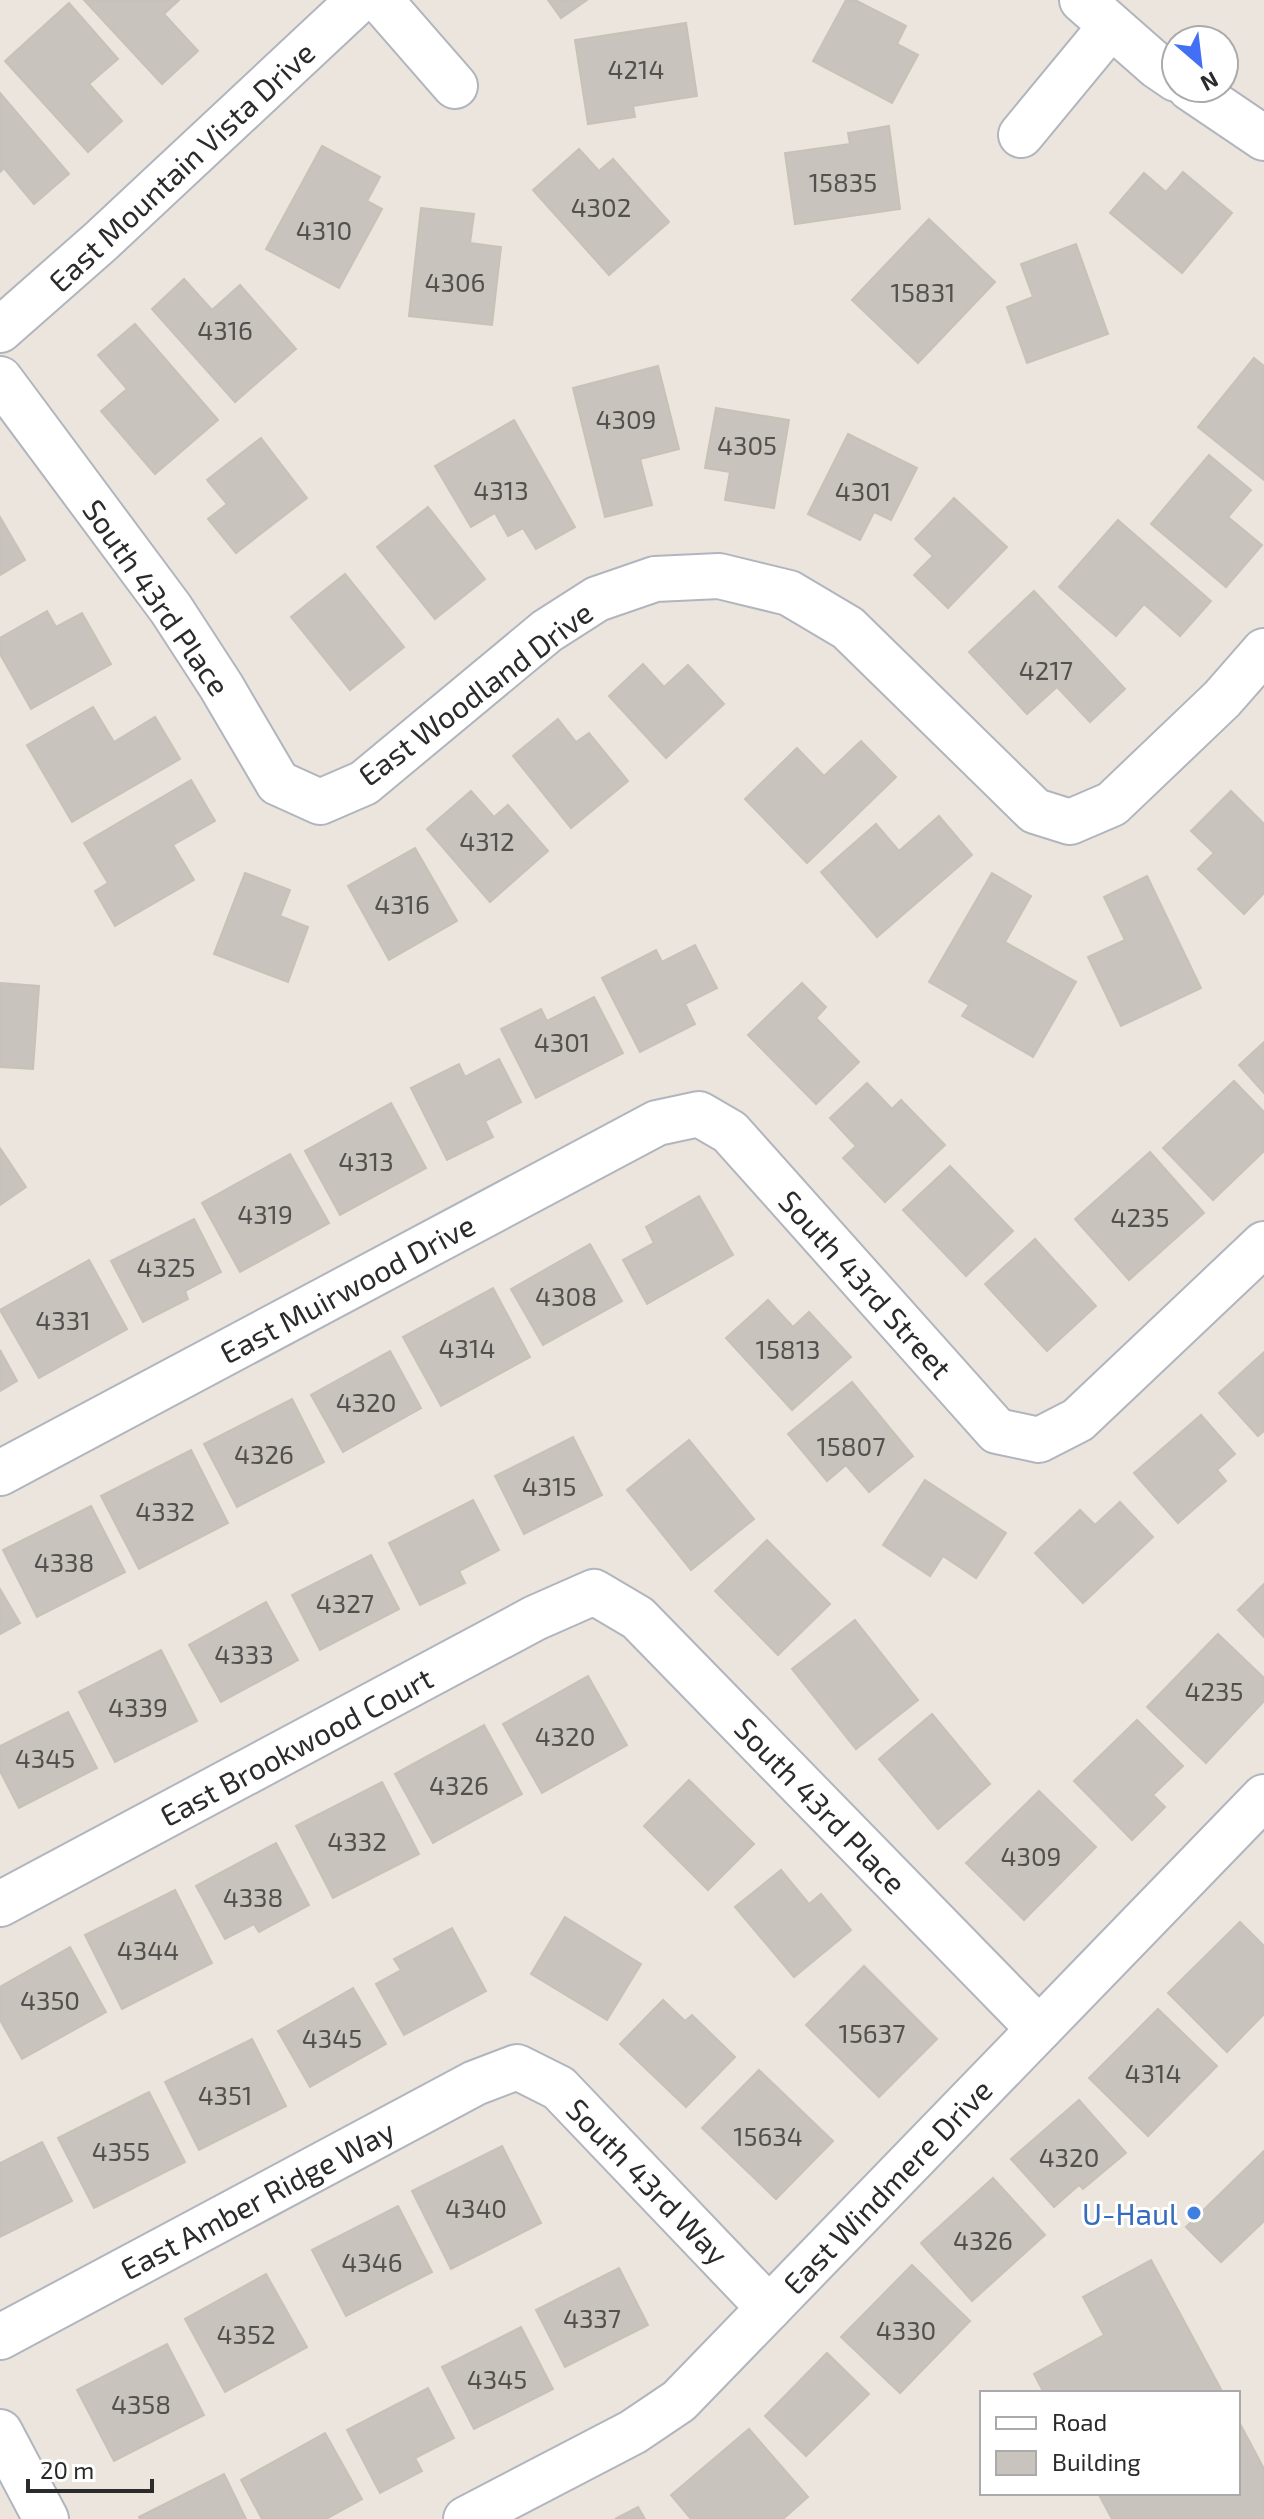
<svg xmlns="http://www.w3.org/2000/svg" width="1264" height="2519" viewBox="0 0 1264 2519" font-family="'Exo 2',sans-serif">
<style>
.building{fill:#c8c3bc;stroke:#c8c1b7;stroke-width:2}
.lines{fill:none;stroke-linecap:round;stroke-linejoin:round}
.minor-casing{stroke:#b1b5be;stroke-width:48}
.minor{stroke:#fff;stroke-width:44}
.shop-dot{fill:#3f7fe0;stroke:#fff;stroke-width:3}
.labels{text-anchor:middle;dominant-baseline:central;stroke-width:6;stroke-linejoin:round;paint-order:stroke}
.number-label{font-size:26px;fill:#52514f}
.street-label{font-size:30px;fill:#2b2b2b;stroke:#fff}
.shop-label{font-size:30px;fill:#366cbe;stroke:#fff;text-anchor:end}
</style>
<rect width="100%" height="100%" fill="#ece5dd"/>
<g class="building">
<polygon points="84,0 179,0 164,14 198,51 162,84"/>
<polygon points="548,0 587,0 561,18"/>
<polygon points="846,0 855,0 906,26 897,44 918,55 892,103 813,61"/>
<polygon points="69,3 118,59 89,84 122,121 88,152 5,61"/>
<polygon points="686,23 697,96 633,106 635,117 588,124 575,40"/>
<polygon points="0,93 69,174 34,204 4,168 0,172"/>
<polygon points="889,126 900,209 795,224 785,153 850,144 848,133"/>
<polygon points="322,146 380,177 367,201 382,209 339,288 266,249"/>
<polygon points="579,149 599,171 613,159 669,222 609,275 533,190"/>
<polygon points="1183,172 1232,213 1182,273 1110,213 1144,173 1166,192"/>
<polygon points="421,208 474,214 470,243 501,247 492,325 409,316"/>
<polygon points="929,219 995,282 918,363 852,300"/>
<polygon points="1076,244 1108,334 1027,363 1007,307 1033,297 1021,264"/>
<polygon points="184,279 212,310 240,285 296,349 235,402 152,309"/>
<polygon points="135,324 218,420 155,474 101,411 127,389 98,355"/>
<polygon points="1254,358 1264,366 1264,480 1198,427"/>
<polygon points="658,366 679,449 640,459 652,505 605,517 573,388"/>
<polygon points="716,408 789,420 774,508 725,500 730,472 705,468"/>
<polygon points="514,420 575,527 536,549 523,528 508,536 495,513 471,527 435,466"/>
<polygon points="848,434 917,468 891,520 874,512 860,540 808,514"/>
<polygon points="261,438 307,498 236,553 208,519 227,504 207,480"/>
<polygon points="1209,455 1251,490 1228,517 1262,545 1226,587 1151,524"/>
<polygon points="954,498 1007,547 948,608 914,575 933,556 915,539"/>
<polygon points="428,507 485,579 435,619 377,547"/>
<polygon points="0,517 25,560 0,575"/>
<polygon points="1118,520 1211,601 1180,636 1144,604 1116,636 1059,587"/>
<polygon points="345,574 404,647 350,690 291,617"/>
<polygon points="1034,591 1125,689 1090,722 1057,687 1027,714 969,652"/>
<polygon points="47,611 56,627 82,613 111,664 31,709 0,654 0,638"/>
<polygon points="643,664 664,687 688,665 724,704 666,758 609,696"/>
<polygon points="93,707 114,742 155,717 180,759 72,822 27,745"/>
<polygon points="558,719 576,742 589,733 628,781 571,828 513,756"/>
<polygon points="861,741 896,777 807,863 745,799 797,748 824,776"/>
<polygon points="191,780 215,821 173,845 194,880 115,926 95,891 108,883 84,843"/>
<polygon points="471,791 494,817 508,805 548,851 490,902 427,829"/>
<polygon points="1231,791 1264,824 1264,893 1244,914 1198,869 1214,853 1191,831"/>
<polygon points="939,816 972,855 877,937 821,872 876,824 899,851"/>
<polygon points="415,848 457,921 389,960 348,886"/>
<polygon points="245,873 290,890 280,916 308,927 288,982 214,954"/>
<polygon points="992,873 1031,896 1005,942 1076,982 1033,1057 962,1016 969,1005 929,982"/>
<polygon points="1147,876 1201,988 1121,1026 1088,957 1125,940 1104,897"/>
<polygon points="695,945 717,988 685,1004 695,1024 640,1052 602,978 656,950 662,962"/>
<polygon points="0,983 39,986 33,1069 0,1067"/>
<polygon points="802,983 826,1007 816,1018 859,1062 816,1104 748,1035"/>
<polygon points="594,997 623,1053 536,1098 501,1029 541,1009 547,1021"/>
<polygon points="1264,1042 1264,1093 1239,1065"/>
<polygon points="499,1059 521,1102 485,1121 493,1137 447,1160 411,1088 459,1064 465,1077"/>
<polygon points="1234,1081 1264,1112 1264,1151 1213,1200 1163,1148"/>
<polygon points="867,1083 892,1109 901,1100 945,1145 885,1202 843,1158 856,1146 830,1118"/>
<polygon points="391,1103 426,1168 340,1215 305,1151"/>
<polygon points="0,1148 26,1187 0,1205"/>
<polygon points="1150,1152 1204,1213 1129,1280 1075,1219"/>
<polygon points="290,1154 329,1223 240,1272 202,1203"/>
<polygon points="950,1166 1013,1231 966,1276 903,1210"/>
<polygon points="699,1196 733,1255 647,1304 623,1260 654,1243 646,1227"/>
<polygon points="194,1219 221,1272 185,1291 188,1299 143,1322 111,1261"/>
<polygon points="1035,1239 1096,1306 1047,1351 985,1284"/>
<polygon points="590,1244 622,1301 543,1345 511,1289"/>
<polygon points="89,1260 127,1329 39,1378 0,1310"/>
<polygon points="493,1288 530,1357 441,1406 403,1337"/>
<polygon points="768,1300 793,1327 809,1312 851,1357 792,1410 726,1338"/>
<polygon points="0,1350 17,1381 0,1391"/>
<polygon points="390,1351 421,1408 343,1452 311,1395"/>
<polygon points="1264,1352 1264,1431 1258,1436 1219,1393"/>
<polygon points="852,1382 913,1456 869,1492 846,1465 827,1481 788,1434"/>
<polygon points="292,1399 324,1462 237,1507 204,1444"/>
<polygon points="1201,1415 1235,1454 1217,1470 1226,1481 1178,1523 1134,1473"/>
<polygon points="573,1437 602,1495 524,1534 495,1476"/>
<polygon points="689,1440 754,1519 691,1570 627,1490"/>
<polygon points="191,1450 228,1523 139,1569 101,1496"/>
<polygon points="925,1480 1006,1533 976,1578 943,1556 930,1576 883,1545"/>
<polygon points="473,1500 499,1550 459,1571 465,1583 420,1605 389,1543"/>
<polygon points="1120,1502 1153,1537 1083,1603 1035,1553 1080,1510 1095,1525"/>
<polygon points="91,1506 125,1572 37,1617 3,1550"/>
<polygon points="767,1540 830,1604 778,1655 715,1591"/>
<polygon points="371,1555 399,1609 320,1650 292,1595"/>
<polygon points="1264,1584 1264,1637 1238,1610"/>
<polygon points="0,1589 20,1623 0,1634"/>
<polygon points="266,1602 298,1660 221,1702 189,1645"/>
<polygon points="855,1620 918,1700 856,1749 792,1669"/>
<polygon points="1218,1634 1264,1678 1264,1701 1206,1763 1147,1707"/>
<polygon points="161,1650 197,1721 115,1762 79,1692"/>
<polygon points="588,1676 627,1745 542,1793 503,1724"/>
<polygon points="68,1712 97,1768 19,1808 0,1771 0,1746"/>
<polygon points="932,1714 990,1784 938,1829 879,1759"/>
<polygon points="1137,1720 1183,1766 1153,1795 1165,1807 1132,1840 1074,1781"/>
<polygon points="484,1725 522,1794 433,1843 395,1774"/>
<polygon points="689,1780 754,1844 708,1890 644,1826"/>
<polygon points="382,1782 419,1854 333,1898 296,1826"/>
<polygon points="1039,1791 1096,1847 1024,1920 966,1863"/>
<polygon points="276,1843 309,1905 259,1932 254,1924 225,1939 196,1886"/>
<polygon points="781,1870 809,1904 821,1894 851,1930 794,1977 735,1907"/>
<polygon points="175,1890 212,1963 122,2009 85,1935"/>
<polygon points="565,1917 641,1964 607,2020 531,1974"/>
<polygon points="1240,1922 1264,1946 1264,2014 1227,2052 1168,1993"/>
<polygon points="452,1928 486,1991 404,2035 376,1984 401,1970 394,1959"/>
<polygon points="70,1947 106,2012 22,2059 0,2020 0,1987"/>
<polygon points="864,1966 937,2039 879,2097 806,2025"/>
<polygon points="353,1988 386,2044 310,2087 278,2031"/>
<polygon points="663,2000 685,2021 692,2015 735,2057 686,2107 620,2044"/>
<polygon points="1158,2009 1217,2066 1148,2136 1089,2078"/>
<polygon points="252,2039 286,2106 199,2150 165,2082"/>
<polygon points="759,2070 833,2141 776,2199 702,2128"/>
<polygon points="149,2092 185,2162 94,2208 58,2138"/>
<polygon points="1079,2100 1126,2153 1083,2189 1079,2185 1054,2207 1011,2159"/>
<polygon points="42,2142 72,2201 0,2237 0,2163"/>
<polygon points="502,2146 541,2223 451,2269 412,2191"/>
<polygon points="1264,2151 1264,2221 1221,2262 1186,2227"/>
<polygon points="993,2178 1045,2235 972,2301 921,2243"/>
<polygon points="398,2206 432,2272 346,2316 312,2250"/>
<polygon points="1151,2260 1223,2393 1044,2393 1034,2374 1104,2335 1083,2297"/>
<polygon points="912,2265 970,2321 900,2393 841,2337"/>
<polygon points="619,2268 648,2325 565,2367 536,2310"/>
<polygon points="266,2274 307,2347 225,2392 185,2319"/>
<polygon points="521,2327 553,2389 474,2429 442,2367"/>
<polygon points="167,2344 204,2415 114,2461 77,2390"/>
<polygon points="827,2353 869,2394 806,2456 765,2416"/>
<polygon points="428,2388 454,2438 415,2458 422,2471 380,2493 347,2430"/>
<polygon points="1238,2420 1264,2469 1264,2519 1112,2519 1098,2493 1238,2493"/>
<polygon points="749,2429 808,2497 783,2519 691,2519 671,2495"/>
<polygon points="325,2433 362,2499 326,2519 262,2519 241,2480"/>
<polygon points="224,2474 246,2519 140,2519 139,2517"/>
<polygon points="638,2507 645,2519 615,2519"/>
</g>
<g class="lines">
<g class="minor-casing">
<g id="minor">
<polyline points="380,0 455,86"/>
<polyline points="1082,0 1157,66 1176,79"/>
<polyline points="1190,88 1264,138"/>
<polyline points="1021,135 1111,26"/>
<polyline points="0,330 100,242 359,0"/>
<polyline points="0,379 171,609 221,686 278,783 320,802 364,783 547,631 597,599 655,579 719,576 789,593 848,628 1035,811 1070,822 1112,804 1222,699 1264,651"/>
<polyline points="0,1473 657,1123 699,1114 730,1132 997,1431 1039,1440 1078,1420 1264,1244"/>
<polyline points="0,1904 535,1618 594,1592 638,1618 1039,2029"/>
<polyline points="0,2337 475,2083 517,2067 559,2088 769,2308"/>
<polyline points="0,2432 46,2519"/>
<polyline points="466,2519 633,2432 679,2401 1264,1797"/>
</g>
</g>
<use href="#minor" class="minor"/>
</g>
<circle class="shop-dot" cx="1194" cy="2213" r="8"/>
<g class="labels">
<g class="number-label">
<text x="636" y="68">4214</text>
<text x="843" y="181">15835</text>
<text x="601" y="206">4302</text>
<text x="324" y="229">4310</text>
<text x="455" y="281">4306</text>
<text x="923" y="291">15831</text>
<text x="225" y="329">4316</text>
<text x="626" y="418">4309</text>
<text x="747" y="444">4305</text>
<text x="501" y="489">4313</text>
<text x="863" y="490">4301</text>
<text x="1046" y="669">4217</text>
<text x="487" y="840">4312</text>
<text x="402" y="903">4316</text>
<text x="562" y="1041">4301</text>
<text x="366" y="1160">4313</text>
<text x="265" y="1213">4319</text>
<text x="1140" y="1216">4235</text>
<text x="166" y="1266">4325</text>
<text x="566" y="1295">4308</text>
<text x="63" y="1319">4331</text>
<text x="467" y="1347">4314</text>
<text x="788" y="1348">15813</text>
<text x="366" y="1401">4320</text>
<text x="851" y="1445">15807</text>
<text x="264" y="1453">4326</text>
<text x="549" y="1485">4315</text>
<text x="165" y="1510">4332</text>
<text x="64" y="1561">4338</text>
<text x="345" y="1602">4327</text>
<text x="244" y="1653">4333</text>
<text x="1214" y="1690">4235</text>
<text x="138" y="1706">4339</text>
<text x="565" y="1735">4320</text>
<text x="45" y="1757">4345</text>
<text x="459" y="1784">4326</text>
<text x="357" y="1840">4332</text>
<text x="1031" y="1855">4309</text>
<text x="253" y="1896">4338</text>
<text x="148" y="1949">4344</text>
<text x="50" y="1999">4350</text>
<text x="872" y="2032">15637</text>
<text x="332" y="2037">4345</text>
<text x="1153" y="2072">4314</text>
<text x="225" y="2094">4351</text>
<text x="768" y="2135">15634</text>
<text x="121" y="2150">4355</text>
<text x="1069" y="2156">4320</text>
<text x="476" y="2207">4340</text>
<text x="983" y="2239">4326</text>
<text x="372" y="2261">4346</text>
<text x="592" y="2317">4337</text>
<text x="906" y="2329">4330</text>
<text x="246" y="2333">4352</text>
<text x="497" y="2378">4345</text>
<text x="141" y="2403">4358</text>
</g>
<g class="street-label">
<text transform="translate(181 166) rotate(-43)">East Mountain Vista Drive</text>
<text transform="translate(157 597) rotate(55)">South 43rd Place</text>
<text transform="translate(475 693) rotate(-37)">East Woodland Drive</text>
<text transform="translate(866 1284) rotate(48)">South 43rd Street</text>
<text transform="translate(347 1288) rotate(-28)">East Muirwood Drive</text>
<text transform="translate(296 1746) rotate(-28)">East Brookwood Court</text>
<text transform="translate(821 1805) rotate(46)">South 43rd Place</text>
<text transform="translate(648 2181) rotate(46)">South 43rd Way</text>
<text transform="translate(887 2186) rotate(-46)">East Windmere Drive</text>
<text transform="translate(257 2199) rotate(-28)">East Amber Ridge Way</text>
</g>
<g class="shop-label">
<text x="1178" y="2213">U-Haul</text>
</g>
</g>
<rect x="980" y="2391" width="260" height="104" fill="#ffffff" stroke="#aaaaaa" stroke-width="2"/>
<rect x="996" y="2417" width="40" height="12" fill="#ffffff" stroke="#aaaaaa" stroke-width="2"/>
<text x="1052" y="2431" font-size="24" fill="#2b2b2b">Road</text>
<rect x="996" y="2451" width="40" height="24" fill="#c8c3bc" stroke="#aaaaaa" stroke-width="2"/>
<text x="1052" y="2471" font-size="24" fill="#2b2b2b">Building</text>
<g transform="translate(1200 64) rotate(152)"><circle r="38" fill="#ffffff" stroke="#aaaaaa" stroke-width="2"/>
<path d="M0-6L14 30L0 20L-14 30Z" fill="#436ff4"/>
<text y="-12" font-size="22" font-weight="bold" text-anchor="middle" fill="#2b2b2b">N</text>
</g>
<path d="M28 2479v12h124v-12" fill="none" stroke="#2b2b2b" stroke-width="4"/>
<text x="40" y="2479" font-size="24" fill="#2b2b2b" stroke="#ffffff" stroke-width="6" paint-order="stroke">20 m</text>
</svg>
